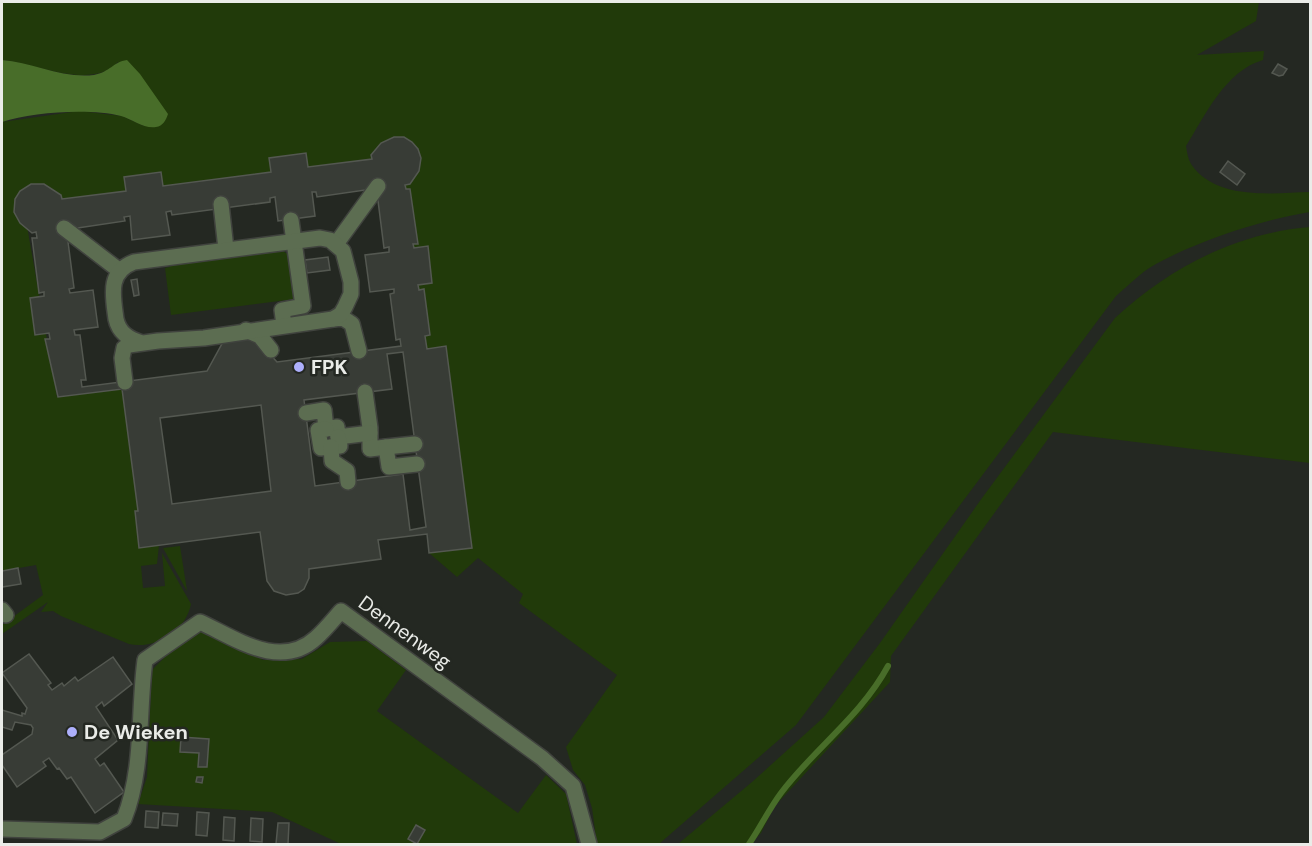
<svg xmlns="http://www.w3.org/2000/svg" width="1312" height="846" viewBox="0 0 1312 846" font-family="'DM Sans',sans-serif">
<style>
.green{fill:#213a0a}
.water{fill:#486d29}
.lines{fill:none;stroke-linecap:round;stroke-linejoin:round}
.stream{stroke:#486d29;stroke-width:6}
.building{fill:#383c36;stroke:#545851;stroke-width:1.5;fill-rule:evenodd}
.minor-casing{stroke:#40433e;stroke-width:18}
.minor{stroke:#5c6d51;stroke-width:15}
.poi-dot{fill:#adaffb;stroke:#242822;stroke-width:2}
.labels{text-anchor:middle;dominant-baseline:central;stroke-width:5;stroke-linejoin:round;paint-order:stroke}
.poi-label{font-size:20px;font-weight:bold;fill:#eaece8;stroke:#242822;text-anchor:start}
.street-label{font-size:20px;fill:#eaece8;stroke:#242822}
</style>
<rect width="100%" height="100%" fill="#242822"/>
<g class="green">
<path d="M2,2H1259L1256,21L1197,55L1264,51L1263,60C1225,71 1205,116 1186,146C1187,152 1188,159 1191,164C1216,201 1273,193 1310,192V212C1261,220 1200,240 1156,264C1141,272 1129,285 1116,296L796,725L659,844H597L592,808L585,785L573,770L566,747L617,675L519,603L523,594L478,558L457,577L429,553L455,540L395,163L24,209L57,397L122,389L138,511H135L139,547L159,545L157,564L141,566L143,588L165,586L162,553L191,604C186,631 155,650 129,644L61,616L53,611L41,612L48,602L2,634V625L43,595L36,565L2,571V122L79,111L122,116L144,126L118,62C91,91 36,63 2,60Z"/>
<path d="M1310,227V463L1053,432L891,656L890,682L774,807L761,833L750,844H678L752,782L824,717L880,643L982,498L1115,318C1169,268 1236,233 1310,227Z"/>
<polygon points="284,246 285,253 289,253 295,299 171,315 165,268 170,267 169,261"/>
<polygon points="180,546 187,591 163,548"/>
<polygon points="204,626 263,660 302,659 330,642 367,641 406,670 377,711 518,813 546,775 566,794 577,844 341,844 272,812 138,804 147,777 152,670 170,652"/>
</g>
<path class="water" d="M2,60C32,62 63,79 94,75C110,72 113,62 127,60L140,74L168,114C166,120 163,126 156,127C144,129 132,119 121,116C90,108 32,112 2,122Z"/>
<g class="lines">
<path class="stream" d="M749,844C760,828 769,809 781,793C814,749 861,716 888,666"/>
</g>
<g class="building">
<polygon points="1278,64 1287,69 1283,75 1279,76 1272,73"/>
<path d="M394,137H404L412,142L418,149L421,158L419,171L410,184L405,185L406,189H410L418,244H413L414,248L428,246L432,283L418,285L419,290L424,289L430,335L425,336L427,349L446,346L472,548L429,553L427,534L378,540L381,559L309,569V578L304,589L298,593L286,595L274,591L267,581L260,532L139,548L135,511H138L122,389L58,397L45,339H50L49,333L35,335L30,298L44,296V292L39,293L32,238H37L36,232L32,233L20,223L14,212L15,199L20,191L31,184H44L61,195L62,199L126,191L124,177L161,172L163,186L271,172L269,158L306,153L308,167L372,159L371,155L381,143ZM372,189L377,193L384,248L389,247V252L365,255L370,292L394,289V293L390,294L396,340L400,339L401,346L277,362L259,342L249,336L223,342L207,371L82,387L81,380H86L80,335H75L74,330L98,327L93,290L70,293L69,289L74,288L67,234L71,229L125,221L124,217L130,216L132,240L170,235L166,212L171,211L172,215L270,202V198L275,197L278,221L315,216L312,192H316L317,197ZM403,352L426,527L410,530L403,474L315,486L304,400L392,389L387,354ZM261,405L271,491L172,504L160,418Z"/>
<polygon points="1228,161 1245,174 1237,185 1220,172"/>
<polygon points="328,257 330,270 307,273 305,260"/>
<polygon points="137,279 139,295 134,296 131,280"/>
<polygon points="18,568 21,584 2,587 2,571"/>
<polygon points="29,654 51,683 48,685 52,690 62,683 64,686 75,677 78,681 113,657 132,684 104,706 102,702 96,707 118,740 95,759 100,766 104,763 124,792 95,813 71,777 67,779 59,768 57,769 49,758 43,762 46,766 17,787 2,765 2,755 32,734 33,728 31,725 15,722 12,730 2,727 2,710 22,716 22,713 25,714 27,708 2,673"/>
<polygon points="181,737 209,739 207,767 198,767 199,753 180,752"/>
<polygon points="197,777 203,777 202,783 196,782"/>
<polygon points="146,811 159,812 158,828 145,827"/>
<polygon points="197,812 209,813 207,836 196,835"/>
<polygon points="163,813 178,814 177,826 162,825"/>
<polygon points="224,817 235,818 234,841 223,840"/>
<polygon points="251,818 263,819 262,842 250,841"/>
<polygon points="278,823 289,823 288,844 276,844"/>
<polygon points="416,825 425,830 417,844 408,839"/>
</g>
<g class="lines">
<g class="minor-casing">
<g id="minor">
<polyline points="221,204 226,249"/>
<polyline points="64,228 120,271"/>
<polyline points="336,244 378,186"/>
<polyline points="333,319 343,318 352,324 359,351"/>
<polyline points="284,325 282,310 303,306 291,220"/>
<polyline points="246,330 260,336 271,350"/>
<path d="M125,382L122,358L124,348L129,345L158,341L204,338L333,319L341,314L345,307L351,294V282L343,251L330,240L320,238L134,262C107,272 113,296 116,319C119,333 129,339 142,343"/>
<polyline points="365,392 370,428 370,449 386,447"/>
<polyline points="306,413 324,410 326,429 337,427 338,437 370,433"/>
<polyline points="326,429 318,430 321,448 340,446 338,437"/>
<polyline points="415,444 386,447 389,467 417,464"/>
<polyline points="331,447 332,461 347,471 348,482"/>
<polyline points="2,610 6,615"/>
<path d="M2,829L100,832L124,819C144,769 138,712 145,660L200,622C235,638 280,671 316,638C325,630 333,620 341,611L542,758L573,786L589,844"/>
</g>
</g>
<use href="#minor" class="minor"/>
</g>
<g class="poi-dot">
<circle cx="299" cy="367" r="6"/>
<circle cx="72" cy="732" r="6"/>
</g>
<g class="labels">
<g class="poi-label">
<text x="311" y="367">FPK</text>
<text x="84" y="732">De Wieken</text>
</g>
<g class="street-label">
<text transform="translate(405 632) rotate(36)">Dennenweg</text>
</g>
</g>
<rect width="1312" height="846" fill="none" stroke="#eaece8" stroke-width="6"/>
</svg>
